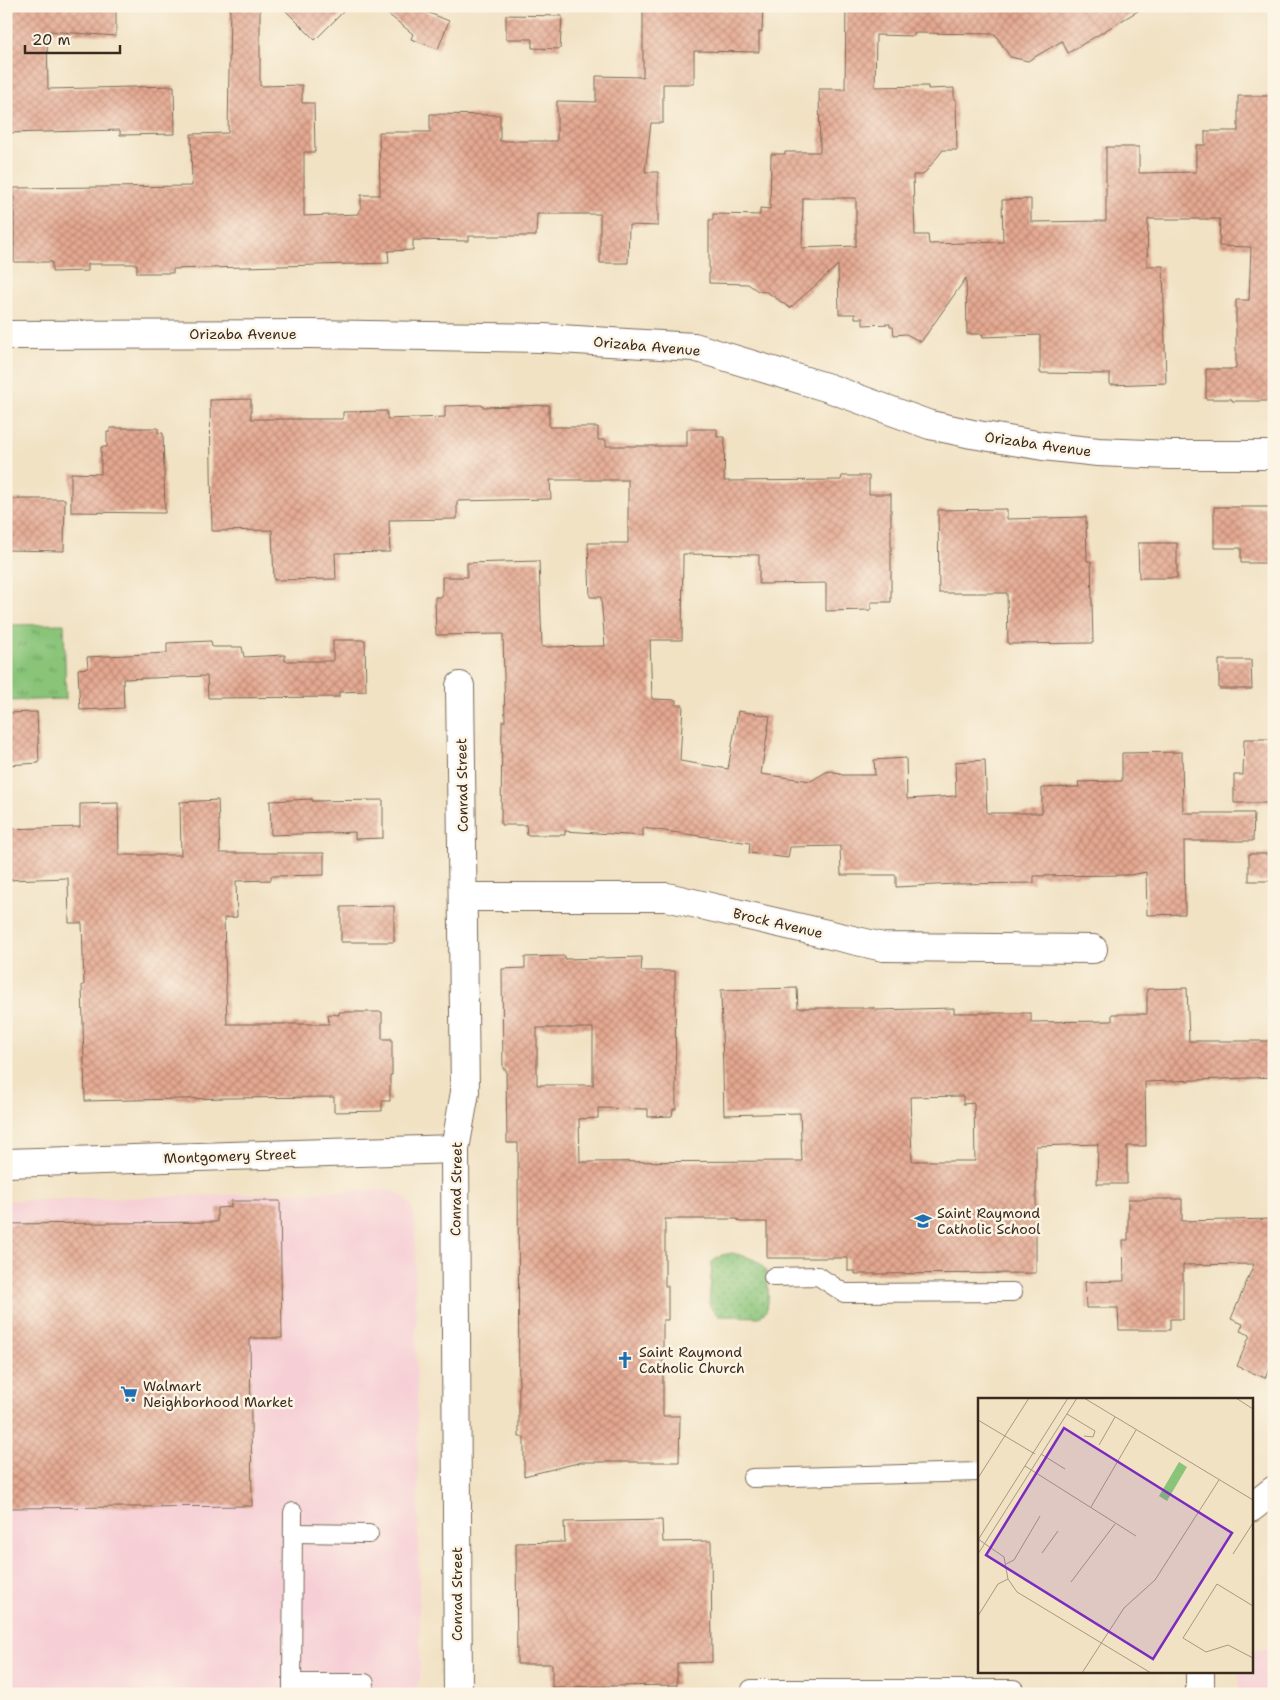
<svg xmlns="http://www.w3.org/2000/svg" width="1280" height="1700" viewBox="0 0 1280 1700" font-family="'Shantell Sans',sans-serif">
<style>
.built{fill:#f6cfd6}
.grass{fill:url(#grass-tufts);stroke:#62774c}
.park{fill:url(#park-dots);stroke:#62774c}
.building{fill:url(#building-cross-hatch);fill-rule:evenodd}
.lines{fill:none;stroke-linecap:round;stroke-linejoin:round}
.service-casing{stroke:#7b6a58;stroke-width:20}
.minor-casing{stroke:#7b6a58;stroke-width:30}
.service{stroke:#fff;stroke-width:18}
.minor{stroke:#fff;stroke-width:28}
.labels{text-anchor:middle;dominant-baseline:central;stroke-width:5;stroke-linejoin:round;paint-order:stroke}
.street-label{font-size:14px;fill:#3b2a1e;stroke:#fcf5e5}
.poi-label{font-size:14px;fill:#3b2a1e;stroke:#fcf5e5;text-anchor:start}
.inset-road{fill:none;stroke:#a89882;stroke-width:1}
.view{fill:#7b2cbf;fill-opacity:0.15;stroke:#7b2cbf;stroke-width:2.5}
.inset-edge{fill:none;stroke:#3b2a1e;stroke-width:2.5}
</style>
<defs>
<pattern id="grass-tufts" width="24" height="20" patternUnits="userSpaceOnUse" patternTransform="scale(1.25)"><rect width="24" height="20" fill="#89c479"/><path d="M3 7l-1-3M5 7V3M7 7l1-3M15 17l-1-3M17 17v-4M19 17l1-3" fill="none" stroke="#719f63"/></pattern>
<pattern id="park-dots" width="8" height="8" patternUnits="userSpaceOnUse" patternTransform="scale(1.25)"><rect width="8" height="8" fill="#89c479"/><path d="M2 2h.1M6 6h.1" fill="none" stroke="#719f63" stroke-width="1.8" stroke-linecap="round"/></pattern>
<pattern id="building-cross-hatch" width="8" height="8" patternUnits="userSpaceOnUse" patternTransform="scale(1.25)"><rect width="8" height="8" fill="#e5a891"/><path d="M0 0l8 8M0 8l8-8" fill="none" stroke="#bb8976"/></pattern>
</defs>
<rect width="100%" height="100%" fill="#fcf5e5"/>
<filter id="ink" filterUnits="userSpaceOnUse"><feTurbulence type="fractalNoise" baseFrequency=".02" numOctaves="2"/><feDisplacementMap in="SourceGraphic" scale="10" xChannelSelector="R" yChannelSelector="G"/><feConvolveMatrix kernelMatrix="1 2 1 2 8 2 1 2 1" color-interpolation-filters="sRGB"/></filter>
<filter id="wash" filterUnits="userSpaceOnUse"><feTurbulence type="fractalNoise" baseFrequency=".0096" numOctaves="4" result="noise"/><feDisplacementMap in="SourceGraphic" scale="20" xChannelSelector="R" yChannelSelector="G"/><feGaussianBlur stdDeviation="1.12" result="paint"/><feColorMatrix in="noise" values="0 0 0 0 0 0 0 0 0 0 0 0 0 0 0 0 0 1.4 0 .05"/><feComposite in="paint" operator="in"/></filter>
<g filter="url(#wash)">
<rect width="100%" height="100%" fill="#f1e2c4"/>
<g class="built">
<polygon points="392,1190 404,1197 412,1208 415,1221 420,1679 414,1694 6,1694 6,1201"/>
<polygon points="1274,1648 1274,1694 1239,1694 1238,1671 1251,1671 1251,1651"/>
</g>
<polygon class="grass" points="64,624 66,699 6,701 6,625"/>
<path class="park" d="M732,1253C743,1256 757,1258 764,1268C769,1274 769,1300 767,1308C766,1312 763,1314 760,1317L720,1316L713,1311L709,1304L712,1262L722,1255Z"/>
<g id="blocks">
<g class="building">
<polygon points="6,6 116,6 116,36 47,31 48,89 174,86 175,134 120,135 120,130 6,133"/>
<polygon points="230,6 260,6 260,86 302,85 302,103 314,103 315,152 304,152 304,216 359,214 359,210 361,209 361,195 380,195 379,132 430,132 430,114 500,115 500,141 557,141 557,101 596,102 596,76 643,77 643,6 763,6 762,32 759,32 759,52 694,51 694,84 663,84 663,123 651,123 645,172 658,172 658,226 629,225 628,263 600,263 600,214 537,214 536,236 469,236 469,241 413,240 413,250 388,251 389,263 173,269 173,273 137,273 137,264 88,264 88,271 52,272 52,262 14,262 14,188 192,186 191,134 228,133"/>
<polygon points="281,6 349,6 315,40"/>
<polygon points="378,6 412,6 449,21 438,49 411,39 413,34"/>
<path d="M846,6H1146L1068,53L1062,41L1028,61L1010,57L995,34L914,33V36L876,35L875,87L928,86V89L954,88V99H956L957,150H943L923,175H913L915,235H928L929,244L1003,242L1002,200L1031,199V222L1106,221V147H1139V173L1196,172V145H1205V131H1238V96H1274V401H1232V399H1206V369H1236V300H1249L1251,247L1219,246L1220,219H1148L1147,266H1163L1166,383L1110,385V374L1040,373V335L983,337L982,334H967L966,278L921,342L906,334L894,335L893,327H890V324L863,325V318H855V314H839L838,265L790,308L767,292L758,291L748,284L709,283V220H713V214L760,215V208L770,209L771,154H785V152H820L819,89H845ZM803,198H856V246L802,248Z"/>
<polygon points="506,15 562,16 560,49 532,48 532,39 506,39"/>
<polygon points="251,399 251,419 343,419 343,412 387,411 387,419 445,417 445,406 482,405 482,407 549,405 549,427 598,427 598,440 606,440 606,446 687,446 687,429 717,429 717,437 725,437 724,481 841,480 842,476 869,476 869,494 891,494 891,602 871,602 871,610 826,611 826,583 759,584 759,555 683,554 682,640 650,640 652,699 676,700 676,705 683,705 680,761 728,769 738,711 770,716 761,774 811,781 826,772 832,771 842,775 875,775 874,760 906,758 907,799 956,796 955,762 985,760 987,813 1042,813 1042,788 1079,787 1078,782 1122,781 1122,753 1182,752 1183,813 1254,813 1253,841 1184,841 1185,914 1147,915 1146,872 1130,875 1034,876 1034,883 955,884 896,887 896,875 841,875 840,846 790,847 788,858 749,853 750,843 643,828 643,836 565,831 565,835 527,835 526,825 501,825 502,721 505,721 503,634 436,635 435,597 442,597 442,577 467,577 467,563 539,561 542,647 605,646 601,597 590,597 588,543 628,543 628,480 550,480 551,499 457,501 457,519 389,520 390,552 335,553 336,579 274,580 272,530 212,531 210,400"/>
<polygon points="110,428 158,428 158,433 163,433 165,513 71,512 71,473 101,474 101,447 107,447 107,432 110,432"/>
<polygon points="6,499 65,499 64,551 6,550"/>
<polygon points="1214,507 1274,507 1274,563 1241,563 1241,548 1214,548"/>
<polygon points="1007,509 1007,519 1086,517 1087,561 1091,561 1093,643 1008,644 1007,593 939,593 938,510"/>
<polygon points="1138,543 1177,543 1177,578 1139,578"/>
<polygon points="333,640 365,640 366,691 339,692 339,697 208,698 207,676 123,679 124,708 80,710 78,669 88,668 87,657 167,653 167,643 211,641 212,647 242,647 244,657 285,655 285,661 333,661"/>
<polygon points="1219,660 1251,660 1252,689 1219,689"/>
<polygon points="37,712 39,763 6,765 6,713"/>
<polygon points="1244,739 1274,739 1274,803 1234,803 1234,775 1243,775"/>
<polygon points="312,799 312,801 383,800 383,838 355,839 355,832 271,835 270,801"/>
<polygon points="218,800 220,853 324,853 324,875 271,876 271,880 236,881 237,917 224,918 227,1024 329,1024 328,1014 339,1015 339,1012 382,1012 382,1039 392,1039 392,1075 390,1075 390,1101 382,1101 382,1111 334,1112 334,1097 227,1098 85,1101 82,985 84,985 82,923 69,923 68,878 6,880 6,829 80,827 80,804 118,803 119,855 181,855 180,802"/>
<rect x="1249" y="854" width="25" height="27"/>
<polygon points="394,906 394,942 341,942 341,907"/>
<path d="M565,956V959L642,957L641,971H675L676,1109H673L672,1116L648,1117V1109L598,1108V1118L579,1119L580,1162L802,1161L800,1113L724,1115L721,990L797,988L798,1008H875L876,1010L954,1008V1013H1031V1022L1112,1021V1014H1147V989L1187,988L1189,1041H1274V1077L1145,1082L1146,1146H1127V1184H1097L1098,1144L1036,1146V1273L855,1274V1271H848V1258H767V1222H740L737,1219H665V1286H668V1320H663V1416H680L679,1462H582L524,1476V1437H519L518,1143H507L506,1069H503L502,969L525,968V957ZM537,1028H593V1085H537ZM963,1096V1104L974,1103L975,1161H912L910,1097Z"/>
<polygon points="1128,1199 1182,1199 1182,1221 1274,1219 1274,1358 1265,1378 1237,1366 1250,1335 1240,1331 1243,1324 1231,1319 1254,1264 1183,1265 1183,1319 1170,1319 1170,1330 1119,1330 1118,1308 1086,1308 1085,1282 1124,1281 1123,1240 1128,1240"/>
<polygon points="231,1201 280,1201 282,1338 250,1338 252,1506 7,1508 6,1224 217,1222 217,1208 231,1207"/>
<polygon points="662,1520 663,1542 711,1541 712,1662 677,1663 677,1685 552,1687 552,1664 517,1664 516,1543 565,1542 564,1522"/>
</g>
</g>
</g>
<g filter="url(#ink)">
<use href="#blocks" fill-opacity="0" stroke="#7b6a58" stroke-width="1"/>
<g class="lines">
<g class="service-casing">
<g id="service">
<polyline points="773,1277 818,1276 844,1293 1013,1292"/>
<polyline points="752,1478 979,1472"/>
<polyline points="293,1533 369,1534"/>
<polyline points="292,1683 365,1683"/>
<polyline points="751,1689 1014,1689"/>
<polyline points="292,1694 293,1512"/>
</g>
</g>
<g class="minor-casing">
<g id="minor">
<polyline points="6,335 310,334 543,338 694,347 829,388 930,425 972,434 1043,446 1098,452 1171,455 1274,455"/>
<polyline points="463,897 667,897 883,947 1093,949"/>
<polyline points="6,1163 455,1149"/>
<polyline points="1251,1508 1274,1490"/>
<polyline points="1200,1671 1200,1694"/>
<polyline points="458,1694 455,1149 465,1092 460,686"/>
</g>
</g>
<use href="#service" class="service"/>
<use href="#minor" class="minor"/>
</g>
</g>
<defs>
<g id="school-bare" transform="scale(1.35)"><path d="M0-5L7-2L0 1L-7-2ZM-4 1L0 2.5L4 1V4Q0 6-4 4Z" fill="#1f6fb2" stroke="#fcf5e5" stroke-width="2.5" paint-order="stroke"/></g>
<g id="church-bare" transform="scale(1.35)"><path d="M-1.2-6h2.4v3.5h3.3v2.4h-3.3V6h-2.4V-.1h-3.3v-2.4h3.3Z" fill="#1f6fb2" stroke="#fcf5e5" stroke-width="2.5" paint-order="stroke"/></g>
<g id="supermarket-bare" transform="scale(1.35)"><path d="M-6-5.5h2.5l.6 2H6L4.5 2H-2.5L-4.4-4H-6ZM-1.5 3.2a1.3 1.3 0 1 0 .1 0ZM3 3.2a1.3 1.3 0 1 0 .1 0Z" fill="#1f6fb2" stroke="#fcf5e5" stroke-width="2.5" paint-order="stroke"/></g>
</defs>
<g fill-rule="evenodd">
<use href="#school-bare" x="923" y="1221"/>
<use href="#church-bare" x="625" y="1360"/>
<use href="#supermarket-bare" x="129" y="1394"/>
</g>
<g class="labels">
<g class="street-label">
<text x="243" y="334">Orizaba Avenue</text>
<text transform="translate(647 346) rotate(5)">Orizaba Avenue</text>
<text transform="translate(1038 444) rotate(8)">Orizaba Avenue</text>
<text transform="translate(462 785) rotate(-91)">Conrad Street</text>
<text transform="translate(778 923) rotate(13)">Brock Avenue</text>
<text transform="translate(230 1156) rotate(-2)">Montgomery Street</text>
<text transform="translate(456 1189) rotate(-89)">Conrad Street</text>
<text transform="translate(457 1594) rotate(-90)">Conrad Street</text>
</g>
<g class="poi-label">
<text x="937" y="1213">Saint Raymond<tspan x="937" dy="16">Catholic School</tspan></text>
<text x="639" y="1352">Saint Raymond<tspan x="639" dy="16">Catholic Church</tspan></text>
<text x="143" y="1386">Walmart<tspan x="143" dy="16">Neighborhood Market</tspan></text>
</g>
</g>
<g transform="translate(978 1398)">
<rect width="275" height="275" fill="#f1e2c4"/>
<path d="M201,64L209,69L189,103L181,98Z" fill="#89c479"/>
<path class="inset-road" d="M106,0L275,102M258,0L275,11M89,16L117,33L115,39L106,38M0,22L57,56M121,47L137,19M63,56L87,71M47,68L158,138M0,80L51,0M113,109L158,32M25,131L41,105M0,141L26,159L30,181L39,194L173,275M0,142L90,0M64,155L80,133M0,156L99,0M255,156L275,125M28,166L36,162L62,118M93,184L137,126M275,208L239,186L205,240L228,254L250,247L275,260M0,218L20,186L30,181M104,275L146,210L177,182L241,82"/>
<path class="view" d="M86,30L254,135L175,261L8,157Z"/>
<rect width="275" height="275" class="inset-edge"/>
</g>
<rect width="1280" height="1700" fill="none" stroke="#fcf5e5" stroke-width="25"/>
<path d="M25 45v8h95v-8" fill="none" stroke="#3b2a1e" stroke-width="2.5"/>
<text x="32" y="45" font-size="15" fill="#3b2a1e" stroke="#fcf5e5" stroke-width="4" paint-order="stroke">20 m</text>
</svg>
